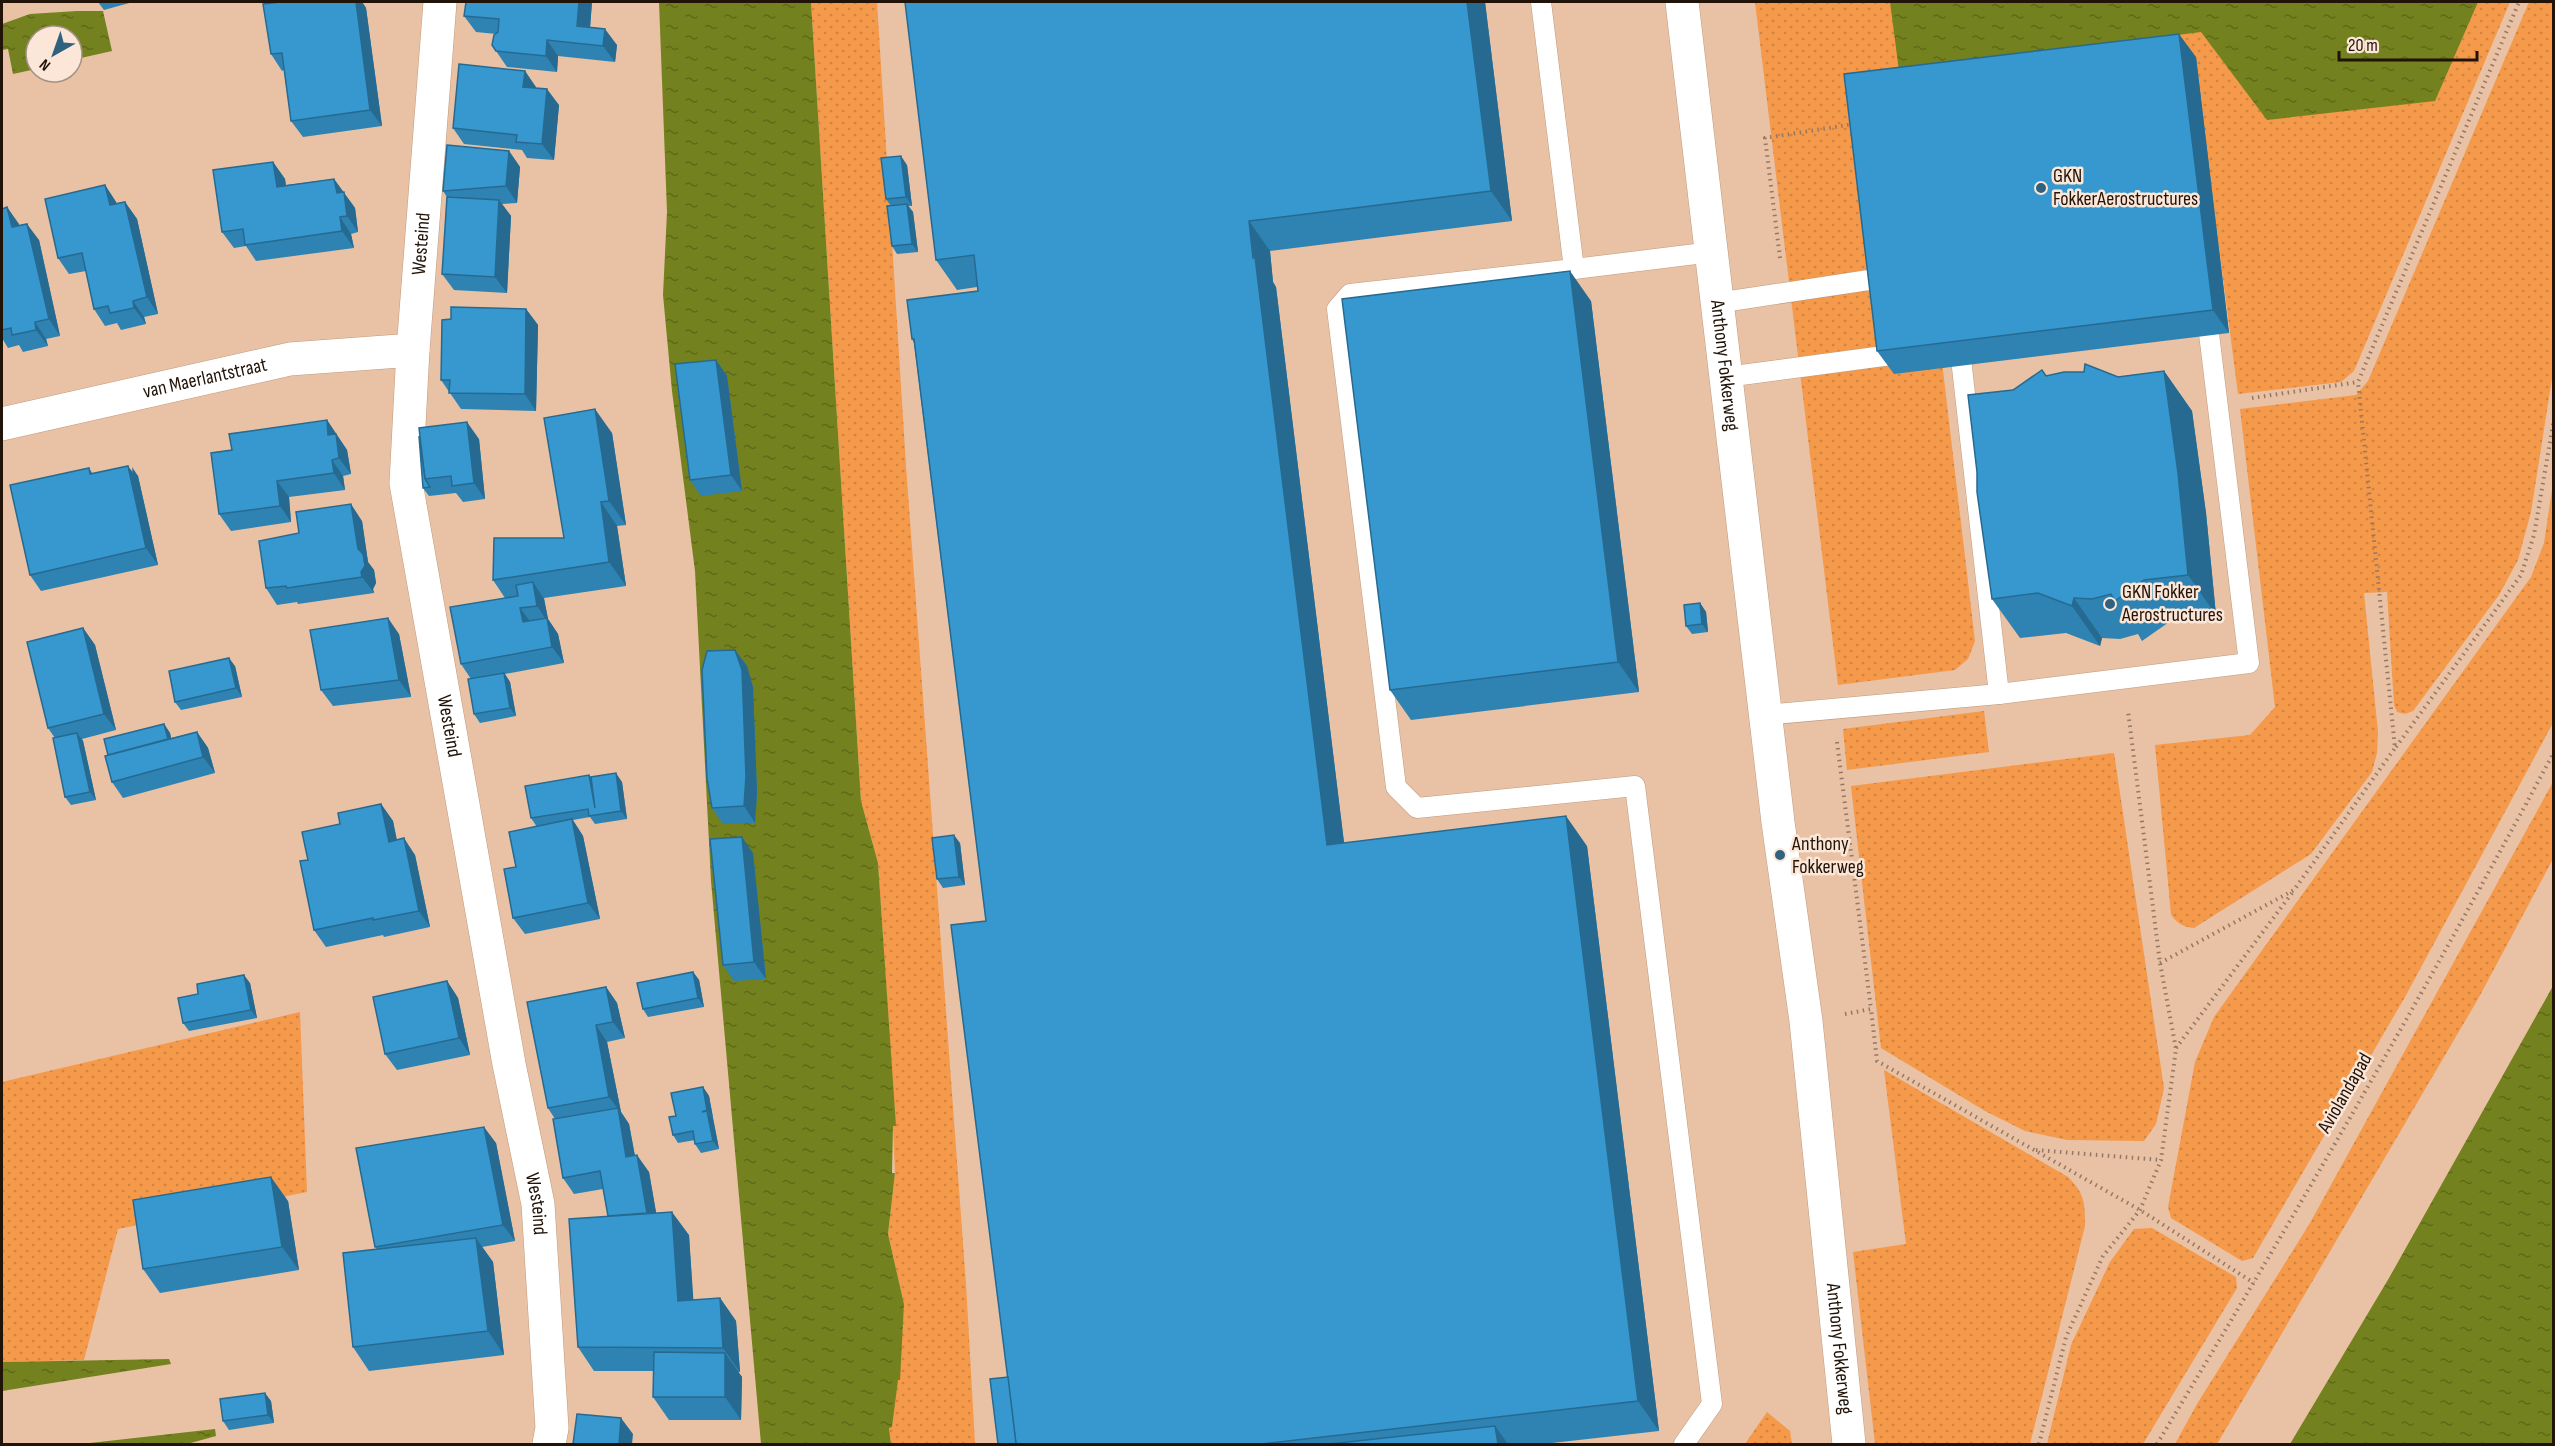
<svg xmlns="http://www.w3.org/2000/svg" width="2555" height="1446" viewBox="0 0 2555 1446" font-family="'Sofia Sans Condensed',sans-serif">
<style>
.grass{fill:url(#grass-dots)}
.water{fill:url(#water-ripples)}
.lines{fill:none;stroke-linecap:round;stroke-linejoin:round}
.service-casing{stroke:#c09a7e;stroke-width:21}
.minor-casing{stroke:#c09a7e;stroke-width:34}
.tertiary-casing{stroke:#c09a7e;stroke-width:34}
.path{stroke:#957863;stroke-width:4;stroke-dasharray:1.5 4.5;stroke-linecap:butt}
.service{stroke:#fff;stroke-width:20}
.minor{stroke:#fff;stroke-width:33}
.tertiary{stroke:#fff;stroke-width:33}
.wall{fill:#2e83b2}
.shaded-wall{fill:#266a91}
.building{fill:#3698cf;stroke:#266a91;stroke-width:1.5}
.poi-dot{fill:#30617f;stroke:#fbe6d8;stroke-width:2}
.labels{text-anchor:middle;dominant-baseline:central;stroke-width:5;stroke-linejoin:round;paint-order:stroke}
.poi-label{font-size:20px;fill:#211308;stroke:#fbe6d8;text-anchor:start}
.street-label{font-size:20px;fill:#211308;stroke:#fbe6d8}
</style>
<defs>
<pattern id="grass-dots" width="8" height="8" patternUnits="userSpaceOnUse" patternTransform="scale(1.5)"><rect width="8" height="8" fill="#f5994a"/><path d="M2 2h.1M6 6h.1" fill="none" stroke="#d2833f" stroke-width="1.8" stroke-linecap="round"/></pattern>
<pattern id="water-ripples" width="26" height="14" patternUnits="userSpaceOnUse" patternTransform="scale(1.5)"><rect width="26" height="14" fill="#73821e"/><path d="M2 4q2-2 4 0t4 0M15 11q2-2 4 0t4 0" fill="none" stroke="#5e6918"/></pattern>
</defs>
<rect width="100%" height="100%" fill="#e9c1a4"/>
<g class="grass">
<polygon points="811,2 877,2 906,466 966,1284 975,1444 891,1444 889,1427 892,1427 904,1304 888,1234 895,1173 888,1015 878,863 861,801"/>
<polygon points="1755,2 2510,2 2354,371 2341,382 2238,394 2194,55 1910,92 1975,641 1968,659 1955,670 1838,685"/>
<path d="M2529,2H2553V372L2531,512L2518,560L2499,595L2413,711L2405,714L2397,712L2394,705L2387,592L2364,593L2378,732L2377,753L2372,772L2311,854L2194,928C2183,927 2176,923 2171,914L2155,745L2250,735L2275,707L2240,409L2356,395L2368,381Z"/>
<polygon points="2553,483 2553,723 2405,997 2253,1258 2242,1261 2171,1218 2168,1207 2195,1062 2214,1017 2531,577 2544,543"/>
<polygon points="1984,711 1989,752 1847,770 1843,729"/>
<polygon points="2114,753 2164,1088 2156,1124 2144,1141 2067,1140 2025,1131 1985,1111 1881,1048 1851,786"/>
<polygon points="2553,782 2553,859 2478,999 2217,1444 2175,1444 2197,1404 2310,1223"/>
<polygon points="300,1012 307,1192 118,1229 84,1360 2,1362 2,1082"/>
<path d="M1884,1070L2068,1177C2085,1194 2085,1203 2085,1226L2030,1444H1875L1853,1252L1906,1244Z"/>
<polygon points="2152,1228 2236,1277 2237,1288 2143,1444 2047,1444 2071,1345 2110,1262 2134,1229"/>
<polygon points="1767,1412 1790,1431 1792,1444 1745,1444"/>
</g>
<g class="water">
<polygon points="659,2 811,2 861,801 878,863 896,1126 893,1126 892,1173 895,1173 888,1234 904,1304 900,1380 898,1380 892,1427 889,1428 891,1444 761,1444 711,881 695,571 672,391 663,295 667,212"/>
<polygon points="1890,2 2478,2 2435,101 2267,120 2201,32 1899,71"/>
<polygon points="77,11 103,11 112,51 72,60 72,36 36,36 36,69 13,74 8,49 2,50 2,24 30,14"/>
<polygon points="2553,986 2553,1444 2290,1444 2389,1278"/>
<polygon points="169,1359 171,1364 2,1391 2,1362"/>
<polygon points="215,1429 216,1436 187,1444 81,1444"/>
</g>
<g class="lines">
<g class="service-casing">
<g id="service">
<polyline points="1541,2 1574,269 1350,294 1337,309 1396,787 1417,808 1635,786 1712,1404 1684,1444"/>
<polyline points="1574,269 1712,252"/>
<polyline points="1717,303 1882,278"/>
<polyline points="1959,341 1999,694"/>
<polyline points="1726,377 1891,355"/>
<polyline points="1765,715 1999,694 2249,663 2206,309"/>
</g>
</g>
<g class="minor-casing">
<g id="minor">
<path id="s1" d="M1682,2L1778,822L1806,1021L1849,1444"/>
<path id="s2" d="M413,350L406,483L509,1064L538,1204L552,1428L549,1444"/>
</g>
</g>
<g class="tertiary-casing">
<g id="tertiary">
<path id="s3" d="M2,424L290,359L413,350L440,2"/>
</g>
</g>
<g class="path">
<polyline points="1780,258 1765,138 1854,124"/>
<polyline points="2252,398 2358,382"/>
<polyline points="1837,742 1871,1009"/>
<polyline points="2396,747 2521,575 2534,535 2554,419"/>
<polyline points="2160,963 2294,890 2395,748 2358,382 2519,2"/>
<polyline points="1845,1014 1871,1009 1877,1061 2140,1210 2254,1283"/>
<polyline points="2176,1048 2292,893"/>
<polyline points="2036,1150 2161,1160"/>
<polyline points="2039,1444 2066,1337 2103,1256 2140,1210 2161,1160 2176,1049 2160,963 2128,711"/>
<path d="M2157,1444C2294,1217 2428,987 2554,752"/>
</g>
<use href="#service" class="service"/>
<use href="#minor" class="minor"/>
<use href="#tertiary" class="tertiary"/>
</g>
<g class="wall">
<polygon points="98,2 133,2 104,10"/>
<polygon points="281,2 362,2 366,8 382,126 303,137 291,121 284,70 282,71 271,54"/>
<polygon points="466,2 592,2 590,27 617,45 615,62 558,56 557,72 507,67 496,51 496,34 476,32 464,16"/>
<polygon points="1485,2 1512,221 1270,251 1273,282 1276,287 1344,843 1587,846 1659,1431 1543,1444 998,1444 1008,1377 986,921 914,343 912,339 978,291 977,287 957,290 936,260"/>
<polygon points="2196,57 2229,333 1894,374 1877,351"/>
<polygon points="525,71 536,88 559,105 554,160 527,158 522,150 464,144 453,128"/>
<polygon points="509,151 520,167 517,203 502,204 511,216 507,293 454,290 442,274 447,197 443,191"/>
<polygon points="273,162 285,179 286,185 334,179 355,208 358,232 351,234 354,248 256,261 246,246 234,248 222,232"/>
<polygon points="907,165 912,206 908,206 913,212 918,252 897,254 892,246 891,206 886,199"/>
<polygon points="105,185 116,202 117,204 125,202 137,219 158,314 144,317 146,324 121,330 117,323 105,326 94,309 86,271 69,274 58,258"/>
<polygon points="7,207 19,226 39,240 60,336 46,339 48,346 23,352 19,345 8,348 2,338 2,209"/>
<polygon points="1591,301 1639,692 1411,720 1390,690"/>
<polygon points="526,309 538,325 536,411 461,409 441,380 451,319"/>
<polygon points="716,360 727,376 742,491 701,496 690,480"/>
<polygon points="2164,371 2192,411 2206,513 2216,615 2172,620 2142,641 2138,634 2120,639 2102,638 2100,646 2066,633 2020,638 1992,599 2013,390 2047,376 2118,377"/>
<polygon points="327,420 347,450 351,474 343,476 345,490 289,497 291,522 231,531 219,514 232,450"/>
<polygon points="612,433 626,525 617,526 626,586 544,598 548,619 558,634 564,663 505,674 510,682 516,716 480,723 474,714 471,679 461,664 505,598 493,580 564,538"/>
<polygon points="419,436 479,439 485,499 463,502 456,493 429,496 423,488"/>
<polygon points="89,468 93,474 129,468 138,476 158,565 41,591 30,575"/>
<polygon points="362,521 368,562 374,570 376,583 373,589 374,593 298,604 297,602 277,605 266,588"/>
<polygon points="1700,603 1706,612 1708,632 1692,634 1686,626"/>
<polygon points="83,628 95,645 116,730 82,739 83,741 96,800 71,805 65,797 55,738 48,728"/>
<polygon points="399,634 411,697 333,706 321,690"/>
<polygon points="735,650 747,666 753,687 757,792 755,823 723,824 712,808"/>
<polygon points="235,666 242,697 181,710 175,702"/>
<polygon points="164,724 170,733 171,738 197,732 208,748 215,773 123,798 112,782 108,755"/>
<polygon points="589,775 591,777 622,782 627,819 595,824 590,817 573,820 583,836 600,919 525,934 513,918 516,867 537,827 531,818"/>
<polygon points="381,804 393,821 397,840 415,855 430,927 384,937 383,935 326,947 314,930 308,860 340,824"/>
<polygon points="960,843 965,885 943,888 937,879"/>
<polygon points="753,853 766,979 734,981 723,965"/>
<polygon points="693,972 699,980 704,1007 648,1017 643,1009"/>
<polygon points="447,981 458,998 470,1055 397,1070 385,1054"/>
<polygon points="250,983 257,1018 189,1031 183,1023 198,994"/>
<polygon points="606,987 617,1003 625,1038 607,1042 621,1112 629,1124 635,1156 649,1172 656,1213 689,1235 693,1300 720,1298 736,1321 740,1372 738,1372 742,1377 741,1420 669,1420 653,1397 653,1371 594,1371 578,1347 608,1216 603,1189 574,1194 563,1178 555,1119 548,1108"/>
<polygon points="703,1087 709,1096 719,1149 701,1153 695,1144 695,1140 678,1143 673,1135 676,1116"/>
<polygon points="496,1143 515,1241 482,1247 493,1262 504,1355 369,1371 353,1347 377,1249 375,1247"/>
<polygon points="288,1201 299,1270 160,1293 143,1269"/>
<polygon points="271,1401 274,1423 229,1430 223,1421"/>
</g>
<g class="shaded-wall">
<polygon points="356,2 362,2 366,8 382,126 370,110"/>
<polygon points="579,2 592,2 589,42 577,26"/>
<polygon points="1467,2 1485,2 1512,221 1491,191"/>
<polygon points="605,29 617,45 615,62 603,46"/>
<polygon points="2179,34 2196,57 2229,333 2213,310"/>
<polygon points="547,40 558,56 557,72 546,56"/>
<polygon points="525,71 536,87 535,103 523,87"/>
<polygon points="547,89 559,105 554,160 542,144"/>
<polygon points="509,151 520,167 517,203 506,186"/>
<polygon points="901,156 907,165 912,206 906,197"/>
<polygon points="273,162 285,179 288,203 277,187"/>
<polygon points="334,179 355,208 358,232 347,216 337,193"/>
<polygon points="105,185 116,202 121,222 110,205"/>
<polygon points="499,200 511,216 507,293 495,277"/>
<polygon points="125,202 137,219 158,314 147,297"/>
<polygon points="907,204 913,212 918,252 912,244"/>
<polygon points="7,207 19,224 23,243 12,227"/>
<polygon points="340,217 351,234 354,248 342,231"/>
<polygon points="1249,221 1270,251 1273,282 1276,287 1348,875 1327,845"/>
<polygon points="27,224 39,240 60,336 49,319"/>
<polygon points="1570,271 1591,301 1639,692 1618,662"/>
<polygon points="133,301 144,317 146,324 134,308"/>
<polygon points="526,309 538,325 536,411 525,394"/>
<polygon points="35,322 46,339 48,346 36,330"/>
<polygon points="716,360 727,376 742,491 731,475"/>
<polygon points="2164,371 2192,411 2206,513 2216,615 2188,575"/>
<polygon points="595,409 612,433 626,525 609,501"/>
<polygon points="327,420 347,450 351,474 339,458 328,435"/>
<polygon points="467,422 479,439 485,499 474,483"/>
<polygon points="332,460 343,476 345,490 334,473"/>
<polygon points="128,466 133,474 132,467 138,476 158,565 146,548"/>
<polygon points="277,481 289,497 291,522 280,506"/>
<polygon points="601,502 617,526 626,586 609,562"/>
<polygon points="351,504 362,521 368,562 374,570 376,583 373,589 374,593 362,577"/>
<polygon points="533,582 544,599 548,619 558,634 564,663 552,647 547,621 537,606"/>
<polygon points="2074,598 2102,638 2100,646 2072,606"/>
<polygon points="1700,603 1706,612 1708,632 1702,624"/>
<polygon points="520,608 532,624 523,622"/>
<polygon points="388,618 399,634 411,697 399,680"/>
<polygon points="83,628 95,645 116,730 104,714"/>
<polygon points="735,650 747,666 753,687 757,792 755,823 744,806"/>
<polygon points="229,658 235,666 242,697 236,688"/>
<polygon points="504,673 510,682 516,716 510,708"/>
<polygon points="164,724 170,733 175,754 169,746"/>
<polygon points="197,732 208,748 215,773 203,757"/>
<polygon points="77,733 83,741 96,800 90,792"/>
<polygon points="616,773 622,782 627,819 621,811"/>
<polygon points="381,804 393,821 400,858 389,842"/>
<polygon points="1566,816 1587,846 1659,1431 1638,1401"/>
<polygon points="572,819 583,836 600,919 588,903"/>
<polygon points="954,835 960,843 965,885 959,877"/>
<polygon points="742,837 753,853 766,979 754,962"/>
<polygon points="404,838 415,855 430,927 419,911"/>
<polygon points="693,972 699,980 704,1007 698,998"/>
<polygon points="244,975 250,983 257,1018 251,1010"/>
<polygon points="447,981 458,998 470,1055 459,1038"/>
<polygon points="606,987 617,1003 625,1038 613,1022"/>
<polygon points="596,1025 607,1042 621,1112 629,1124 638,1173 626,1157 618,1109 609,1097"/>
<polygon points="703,1087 709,1096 713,1118 707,1110"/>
<polygon points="707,1111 713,1119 719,1149 713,1141"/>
<polygon points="484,1127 496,1143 515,1241 503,1225"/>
<polygon points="637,1155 649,1172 659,1229 647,1213"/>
<polygon points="271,1177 288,1201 299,1270 282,1247"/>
<polygon points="672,1212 689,1235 695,1324 678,1301"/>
<polygon points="476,1238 493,1262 504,1355 488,1331"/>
<polygon points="720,1298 736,1321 740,1372 723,1348"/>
<polygon points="725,1353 742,1377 741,1420 725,1397"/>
<polygon points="265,1393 271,1401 274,1423 268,1415"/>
<polygon points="621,1418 633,1434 632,1444 619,1444"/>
<polygon points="1495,1426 1508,1444 1498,1444"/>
</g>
<g class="building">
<polygon points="281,2 356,2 370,110 291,121 282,53 271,54 263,4"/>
<polygon points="466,2 579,2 577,26 605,29 603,46 547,40 546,56 496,51 492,45 494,35 498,32 499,19 464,16"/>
<polygon points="905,2 1467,2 1491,191 1249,221 1253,258 1255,257 1327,845 1566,816 1638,1401 1262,1444 1016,1444 951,925 986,921 914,339 912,339 907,300 978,291 974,255 936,260"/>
<polygon points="2179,34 2213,310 1877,351 1844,74"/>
<polygon points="459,64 525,71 523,87 547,89 542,144 516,142 517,135 453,128"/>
<polygon points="447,145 509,151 506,186 443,191"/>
<polygon points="901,156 906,197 886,199 881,158"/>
<polygon points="273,162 277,187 334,179 337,193 344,192 347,216 340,217 342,231 245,245 243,229 222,232 213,170"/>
<polygon points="105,185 110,205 125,202 147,297 133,301 134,308 110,313 108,306 94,309 82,253 58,258 45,199"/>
<polygon points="447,197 499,200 495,277 442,274"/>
<polygon points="907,204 912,244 892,246 887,206"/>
<polygon points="7,207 12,227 27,224 49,319 35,322 36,330 12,335 11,328 2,330 2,209"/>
<polygon points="1570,271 1618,662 1390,690 1342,299"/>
<polygon points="451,307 526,309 525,394 449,393 450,380 441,380 442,320 451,319"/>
<polygon points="716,360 731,475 690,480 675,364"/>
<polygon points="2085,364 2118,377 2164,371 2178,473 2188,575 2144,580 2115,601 2111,594 2092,599 2074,598 2072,606 2038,593 1992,599 1977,492 1977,472 1968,395 2013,390 2042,370 2046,376 2064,372 2084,372"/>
<polygon points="595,409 609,501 601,502 609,562 493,580 494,538 564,538 544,418"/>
<polygon points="327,420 328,435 336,434 339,458 332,460 334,473 277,481 280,506 219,514 211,453 232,450 229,434"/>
<polygon points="467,422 474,483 452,486 451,476 425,479 419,428"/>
<polygon points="419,436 425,479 430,487 423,488"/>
<polygon points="128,466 146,548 30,575 10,485 89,468 90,474"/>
<polygon points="351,504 358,549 363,554 365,566 361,572 362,577 287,588 286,586 266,588 259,541 299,533 296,512"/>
<polygon points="533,582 537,606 520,608 523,622 547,618 552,647 461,664 450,607 518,596 516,585"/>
<polygon points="1700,603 1702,624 1686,626 1684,605"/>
<polygon points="388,618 399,680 321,690 310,630"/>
<polygon points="83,628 104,714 48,728 27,642"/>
<polygon points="735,650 742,670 746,776 744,806 712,808 707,778 702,670 707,651"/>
<polygon points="229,658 236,688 175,702 169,671"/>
<polygon points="504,673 510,708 474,714 468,679"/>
<polygon points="164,724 168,739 108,755 104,739"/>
<polygon points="197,732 203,757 112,782 105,756"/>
<polygon points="77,733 90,792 65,797 53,738"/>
<polygon points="616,773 621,811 589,816 588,809 531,818 525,786 589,775 595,808 591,777"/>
<polygon points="381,804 389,842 404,838 419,911 373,920 373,918 314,930 300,861 308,860 302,832 340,824 338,813"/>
<polygon points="572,819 588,903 513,918 504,869 516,867 509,832"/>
<polygon points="954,835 959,877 937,879 932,838"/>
<polygon points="742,837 754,962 723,965 710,839"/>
<polygon points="693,972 698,998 643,1009 637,983"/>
<polygon points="244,975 251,1010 183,1023 178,998 198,994 197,984"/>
<polygon points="447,981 459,1038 385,1054 373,997"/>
<polygon points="606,987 613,1022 596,1025 609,1097 548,1108 527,1002"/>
<polygon points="703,1087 707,1110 702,1112 707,1111 713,1141 695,1144 693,1131 673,1135 669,1117 676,1116 671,1093"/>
<polygon points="618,1108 626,1157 637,1155 647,1213 608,1216 600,1171 563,1178 553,1119"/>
<polygon points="484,1127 503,1225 375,1247 356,1148"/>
<polygon points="271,1177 282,1247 143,1269 133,1200"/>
<polygon points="672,1212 678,1301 720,1298 723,1348 578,1347 569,1219"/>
<polygon points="476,1238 488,1331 353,1347 343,1253"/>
<polygon points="654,1352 725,1353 725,1397 653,1397"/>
<polygon points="1008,1377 1016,1444 998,1444 990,1379"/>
<polygon points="265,1393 268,1415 223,1421 220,1399"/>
<polygon points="577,1414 621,1418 619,1444 573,1444"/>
<polygon points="1495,1426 1498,1444 1329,1444"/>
</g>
<g class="poi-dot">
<circle cx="2041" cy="188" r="6"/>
<circle cx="2110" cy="604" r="6"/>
<circle cx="1780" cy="855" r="6"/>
</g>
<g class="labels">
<g class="poi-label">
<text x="2053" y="176">GKN<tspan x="2053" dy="23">FokkerAerostructures</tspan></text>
<text x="2122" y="592">GKN Fokker<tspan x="2122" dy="23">Aerostructures</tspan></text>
<text x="1792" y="844">Anthony<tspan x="1792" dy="23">Fokkerweg</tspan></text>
</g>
<g class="street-label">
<text stroke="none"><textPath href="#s3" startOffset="525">Westeind</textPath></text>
<text stroke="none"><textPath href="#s1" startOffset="366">Anthony Fokkerweg</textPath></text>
<text stroke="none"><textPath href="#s3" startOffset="208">van Maerlantstraat</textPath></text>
<text stroke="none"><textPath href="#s2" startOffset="380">Westeind</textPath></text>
<text transform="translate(2345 1093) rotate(-60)">Aviolandapad</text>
<text stroke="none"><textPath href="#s2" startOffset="866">Westeind</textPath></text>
<text stroke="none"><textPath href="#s1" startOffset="1356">Anthony Fokkerweg</textPath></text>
</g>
</g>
<rect width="2555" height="1446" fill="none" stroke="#211308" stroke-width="6"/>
<g transform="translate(54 54) rotate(220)"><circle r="28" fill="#fbe6d8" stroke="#a49285" stroke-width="1.5"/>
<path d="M0-4.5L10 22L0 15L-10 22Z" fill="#30617f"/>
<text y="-9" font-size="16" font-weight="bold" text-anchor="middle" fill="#211308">N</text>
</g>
<path d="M2339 51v9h138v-9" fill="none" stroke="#211308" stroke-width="3"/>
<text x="2348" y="51" font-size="18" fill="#211308" stroke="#fbe6d8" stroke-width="4.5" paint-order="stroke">20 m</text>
</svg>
